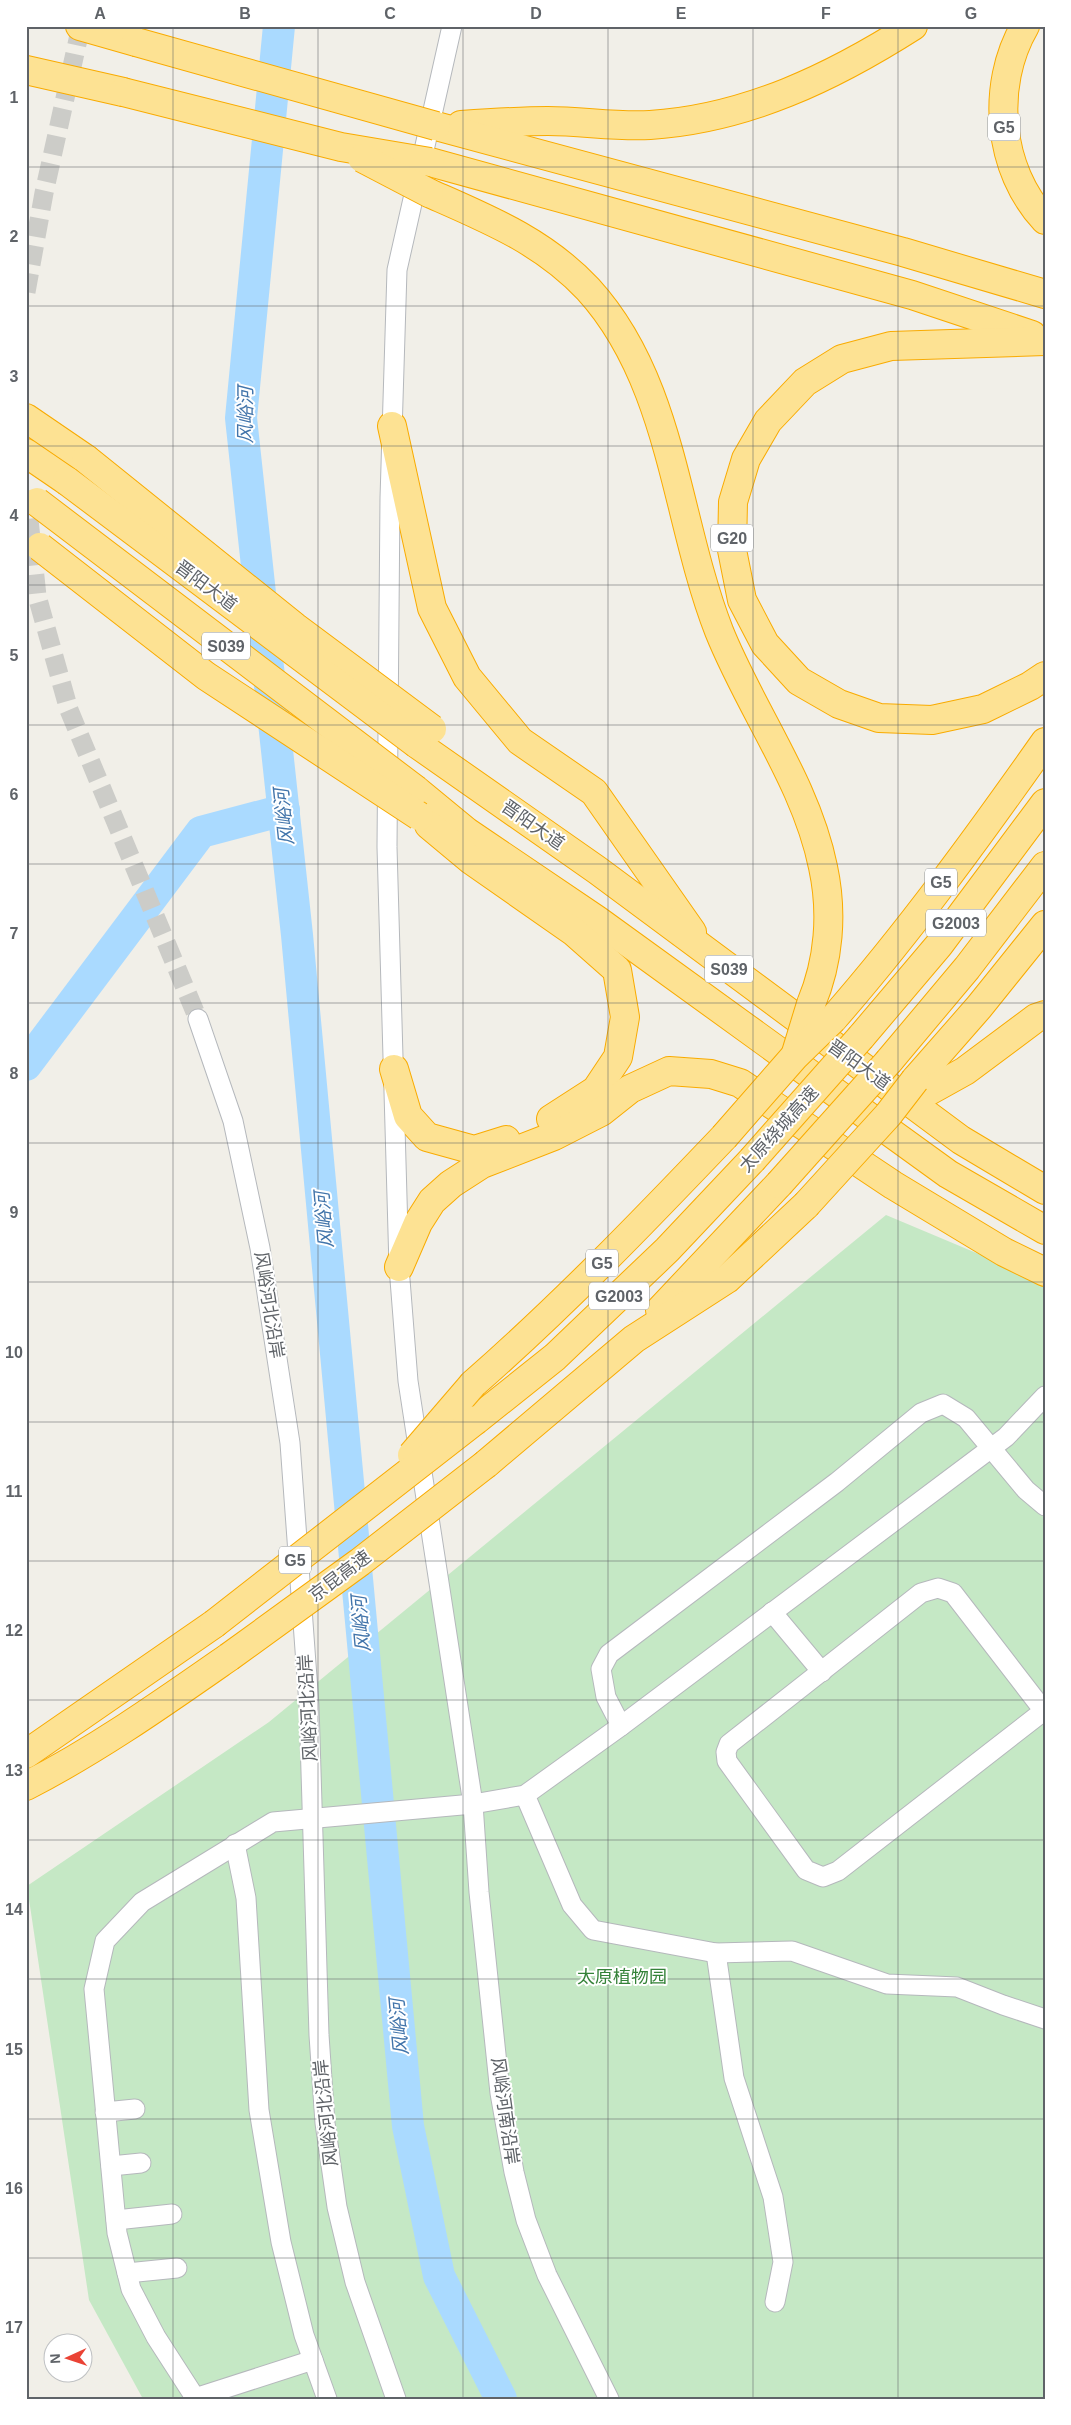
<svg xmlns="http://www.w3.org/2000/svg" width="1071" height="2425" viewBox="0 0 1071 2425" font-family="Arial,'Noto Sans SC',sans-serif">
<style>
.green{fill:#c5e8c5}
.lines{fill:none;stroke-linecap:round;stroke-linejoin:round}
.river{stroke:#aadaff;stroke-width:32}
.minor-tunnel{stroke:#ccccc8;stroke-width:19;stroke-dasharray:19 9;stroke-linecap:butt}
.minor-casing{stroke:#b5b8bc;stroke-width:21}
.highway-casing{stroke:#f9ab00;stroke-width:30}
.minor{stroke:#fff;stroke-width:19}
.highway{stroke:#fde293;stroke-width:28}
.highway-bridge-casing{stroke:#f9ab00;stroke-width:30;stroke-linecap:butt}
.highway-bridge{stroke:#fde293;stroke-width:28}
.grid{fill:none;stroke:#5f6368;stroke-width:1;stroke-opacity:0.55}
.labels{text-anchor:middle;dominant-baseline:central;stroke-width:4;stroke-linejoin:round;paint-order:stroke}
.shield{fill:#fff;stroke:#8f9295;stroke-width:1}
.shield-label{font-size:16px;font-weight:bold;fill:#5f6368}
.street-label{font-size:18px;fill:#5f6368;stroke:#fff}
.park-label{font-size:18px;fill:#348238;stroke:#fff}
.water-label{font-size:19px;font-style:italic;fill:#4174aa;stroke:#fff}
.neatline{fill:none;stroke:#5f6368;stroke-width:2}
.grid-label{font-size:16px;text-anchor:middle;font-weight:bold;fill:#5f6368}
</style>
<rect width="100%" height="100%" fill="#f1efe8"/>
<polygon class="green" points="886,1215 1045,1282 1045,2399 143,2399 89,2300 27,1886 269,1722"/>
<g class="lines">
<g class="river">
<polyline points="279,26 241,418 297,935 408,2126 439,2276 501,2399"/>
<polyline points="26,1065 201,832 284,810"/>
</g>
<g class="minor-tunnel">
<polyline points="26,292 44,193 81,26"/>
<polyline points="26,491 37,596 69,710 198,1019"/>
</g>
<g class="minor-casing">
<g id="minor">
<polyline points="452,26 397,270 390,498 387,847 399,1267 408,1381 473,1804 479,1892 500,2093 514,2172 526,2220 547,2275 609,2399"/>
<polyline points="198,1019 233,1121 260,1248 290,1443 309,1705 319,2035 325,2123 337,2207 355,2282 396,2399"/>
<polyline points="772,1612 822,1672"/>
<polyline points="1044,1711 953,1593 938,1588 921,1593 729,1744 726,1752 727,1761 806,1870 823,1877 838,1871 1045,1710"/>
<polyline points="621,1726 606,1697 601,1669 609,1654 837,1482 921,1413 943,1404 966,1418 1026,1490 1045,1506"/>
<polyline points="525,1795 572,1905 593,1930 716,1953 792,1951 887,1984 957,1987 1003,2005 1045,2019"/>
<polyline points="235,1844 246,1898 259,2110 281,2242 304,2335 327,2399"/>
<polyline points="716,1953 734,2078 773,2197 783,2262 775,2302"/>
<polyline points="105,2112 135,2109"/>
<polyline points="111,2166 141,2163"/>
<polyline points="116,2220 172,2214"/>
<polyline points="127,2273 177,2268"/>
<polyline points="195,2398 313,2360"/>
<polyline points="196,2399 156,2337 131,2289 117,2233 94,1989 105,1941 142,1902 273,1822 473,1804 525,1795 621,1726 1006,1437 1045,1396"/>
</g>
</g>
<g class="highway-casing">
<g id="highway">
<polyline points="80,26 136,42"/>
<path d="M1025,26C990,86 998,170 1045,220"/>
<polyline points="26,70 123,92"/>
<path d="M461,125C490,123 519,121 548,121C582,121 616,127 650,125C746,119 833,77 913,26"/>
<polyline points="436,126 903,252 1045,294"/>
<polyline points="430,162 912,295 1032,335"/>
<path d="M429,193C488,219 543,241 588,289C673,382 675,518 719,631C751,711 806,783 823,867C833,913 829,961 811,1004"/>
<polyline points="1045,341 891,346 842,359 805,382 768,421 746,459 733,502 732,550 742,600 765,644 799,681 839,704 879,718 932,720 983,709 1030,686 1045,676"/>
<polyline points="26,418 86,459"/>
<polyline points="392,426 432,608 467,677 520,741 594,792 692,932"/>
<polyline points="26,453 67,481"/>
<polyline points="417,744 597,870 961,1140 1045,1190"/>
<polyline points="416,790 467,832 597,920 948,1174 1045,1230"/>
<polyline points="429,825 471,860 574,932 617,970 625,1017 618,1057 596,1090 551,1119"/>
<path d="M833,1019C909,932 978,837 1045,742"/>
<polyline points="861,1037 939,945 1045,803"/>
<polyline points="889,1061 967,968 1045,866"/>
<polyline points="394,1069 408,1116 427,1137 474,1150 506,1140"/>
<polyline points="915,1080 979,1007 1045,925"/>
<polyline points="929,1091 965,1071 1036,1018 1045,1015"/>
<polyline points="399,1267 418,1223 432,1201 451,1184 482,1164 554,1136 601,1112 630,1089 669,1071 711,1074 740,1083 893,1185 1004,1252 1045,1272"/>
<polyline points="660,1310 779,1184"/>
<path d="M473,1384C562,1306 643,1222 724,1137"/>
<polyline points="476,1420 555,1357 667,1250 752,1160"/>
<polyline points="486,1464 634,1339 727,1279 806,1205"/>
<polyline points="26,1754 214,1624"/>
<path d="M26,1786C98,1749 163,1703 229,1657"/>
</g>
</g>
<use href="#minor" class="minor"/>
<use href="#highway" class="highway"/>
<g class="highway-bridge-casing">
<g id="highway-bridge">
<polyline points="136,42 436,126"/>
<polyline points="123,92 341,147 430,162"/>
<polyline points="362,158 429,193"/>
<polyline points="86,459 295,627 432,729"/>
<polyline points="67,481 417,744"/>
<polyline points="37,502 416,790"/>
<polyline points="40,547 206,676 419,816"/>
<polyline points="796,1053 811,1004"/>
<polyline points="724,1137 794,1057 833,1019"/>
<polyline points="752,1160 861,1037"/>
<polyline points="779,1184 889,1061"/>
<polyline points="806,1205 888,1115 915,1080"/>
<polyline points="412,1455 473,1384"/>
<polyline points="214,1624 476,1420"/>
<polyline points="229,1657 360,1562 486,1464"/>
</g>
</g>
<use href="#highway-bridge" class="highway-bridge"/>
</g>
<path class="grid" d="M173,26V2399M318,26V2399M463,26V2399M608,26V2399M753,26V2399M898,26V2399M26,167H1045M26,306H1045M26,446H1045M26,585H1045M26,725H1045M26,864H1045M26,1003H1045M26,1143H1045M26,1282H1045M26,1422H1045M26,1561H1045M26,1700H1045M26,1840H1045M26,1979H1045M26,2119H1045M26,2258H1045"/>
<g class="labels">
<g class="shield">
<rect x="988" y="113.5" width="32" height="27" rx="4"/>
<rect x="711" y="524.5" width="42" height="27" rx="4"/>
<rect x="202" y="632.5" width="48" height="27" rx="4"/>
<rect x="925" y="868.5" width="32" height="27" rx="4"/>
<rect x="926" y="909.5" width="60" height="27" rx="4"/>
<rect x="705" y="955.5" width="48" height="27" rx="4"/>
<rect x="586" y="1249.5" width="32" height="27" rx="4"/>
<rect x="589" y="1282.5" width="60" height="27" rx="4"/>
<rect x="279" y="1546.5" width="32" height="27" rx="4"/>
</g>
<g class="shield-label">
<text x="1004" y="127">G5</text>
<text x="732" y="538">G20</text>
<text x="226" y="646">S039</text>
<text x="941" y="882">G5</text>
<text x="956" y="923">G2003</text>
<text x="729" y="969">S039</text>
<text x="602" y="1263">G5</text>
<text x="619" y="1296">G2003</text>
<text x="295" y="1560">G5</text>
</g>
<g class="street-label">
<text transform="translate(206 586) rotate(37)">晋阳大道</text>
<text transform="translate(533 825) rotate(35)">晋阳大道</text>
<text transform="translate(859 1065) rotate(36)">晋阳大道</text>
<text transform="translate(779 1129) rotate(-48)">太原绕城高速</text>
<text transform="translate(269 1305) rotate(81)">风峪河北沿岸</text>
<text transform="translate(340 1576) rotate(-37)">京昆高速</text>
<text transform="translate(308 1708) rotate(-93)">风峪河北沿岸</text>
<text transform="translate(505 2111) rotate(82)">风峪河南沿岸</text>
<text transform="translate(326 2113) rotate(-96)">风峪河北沿岸</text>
</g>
<g class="park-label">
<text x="622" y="1977">太原植物园</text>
</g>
<g class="water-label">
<text transform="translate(245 415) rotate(-90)">风峪河</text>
<text transform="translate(284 817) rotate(-96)">风峪河</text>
<text transform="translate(324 1220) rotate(-95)">风峪河</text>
<text transform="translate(361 1624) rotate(-95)">风峪河</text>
<text transform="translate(399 2027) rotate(-95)">风峪河</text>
</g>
</g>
<rect width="1071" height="2425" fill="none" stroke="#ffffff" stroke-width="55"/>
<g transform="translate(68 2358) rotate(267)"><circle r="24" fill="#ffffff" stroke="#bfc1c3"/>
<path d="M0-4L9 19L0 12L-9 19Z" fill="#ea4335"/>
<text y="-8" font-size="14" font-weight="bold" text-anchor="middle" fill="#5f6368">N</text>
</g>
<rect x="28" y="28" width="1016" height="2370" class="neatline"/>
<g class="grid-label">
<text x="100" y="19">A</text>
<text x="245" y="19">B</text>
<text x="390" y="19">C</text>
<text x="536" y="19">D</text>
<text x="681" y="19">E</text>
<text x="826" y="19">F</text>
<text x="971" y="19">G</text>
<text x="14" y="103">1</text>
<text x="14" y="242">2</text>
<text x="14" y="382">3</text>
<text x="14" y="521">4</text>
<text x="14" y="661">5</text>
<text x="14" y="800">6</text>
<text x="14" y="939">7</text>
<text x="14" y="1079">8</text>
<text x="14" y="1218">9</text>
<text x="14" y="1358">10</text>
<text x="14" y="1497">11</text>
<text x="14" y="1636">12</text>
<text x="14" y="1776">13</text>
<text x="14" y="1915">14</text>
<text x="14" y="2055">15</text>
<text x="14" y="2194">16</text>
<text x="14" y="2333">17</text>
</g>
</svg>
